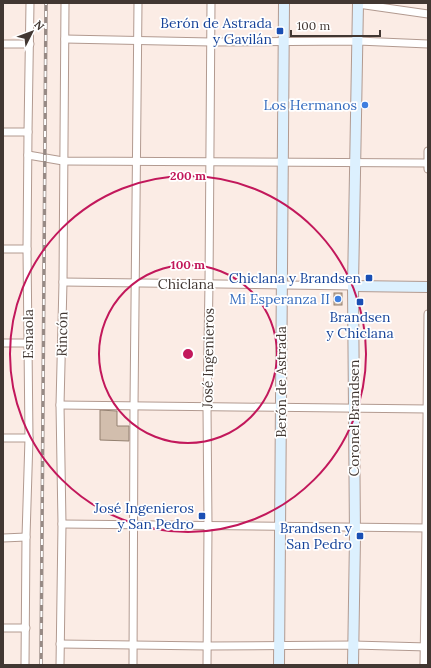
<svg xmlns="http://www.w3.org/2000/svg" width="431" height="668" viewBox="0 0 431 668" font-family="Lora,serif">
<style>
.building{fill:#d2bead;stroke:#938070}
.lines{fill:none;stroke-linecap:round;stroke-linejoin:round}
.street-casing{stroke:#b29a90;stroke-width:9}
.secondary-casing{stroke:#b29a90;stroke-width:12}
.street{stroke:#fff;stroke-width:7}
.secondary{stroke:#dcf0fe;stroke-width:10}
.rail-casing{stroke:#978a85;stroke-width:3.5}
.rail{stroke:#fff;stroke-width:2;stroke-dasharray:6;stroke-linecap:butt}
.ring{fill:none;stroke:#c2185b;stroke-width:2}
.transit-dot{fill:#1a4fb4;stroke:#fff;stroke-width:1.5}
.shop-dot{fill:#3f7fe0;stroke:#fff;stroke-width:1.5}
.labels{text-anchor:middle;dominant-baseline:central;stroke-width:3.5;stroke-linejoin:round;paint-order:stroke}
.transit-label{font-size:14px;fill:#164399;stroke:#fff;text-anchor:end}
.shop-label{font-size:14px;fill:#366cbe;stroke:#fff;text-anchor:end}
.street-label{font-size:14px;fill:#413732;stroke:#fff}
.centre{fill:#c2185b;stroke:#fff;stroke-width:2}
.ring-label{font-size:12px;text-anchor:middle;font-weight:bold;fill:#c2185b;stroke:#fff;stroke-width:3.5;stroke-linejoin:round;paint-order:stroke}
</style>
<rect width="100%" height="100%" fill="#fbece5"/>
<g class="building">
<rect x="334" y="293" width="8" height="12"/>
<polygon points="100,410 117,411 117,426 129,426 129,441 100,440"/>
</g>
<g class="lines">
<g class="street-casing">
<g id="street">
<polyline points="358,4 428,14"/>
<polyline points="65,39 211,42 358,41 428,44"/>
<polyline points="3,44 30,44"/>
<polyline points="3,132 28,132"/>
<polyline points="428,151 428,169"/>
<polyline points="28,155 63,161 428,163"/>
<polyline points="3,249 27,249"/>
<polyline points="63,282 220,284 353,286"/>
<polyline points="3,343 28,343"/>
<polyline points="60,405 428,409"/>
<polyline points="3,438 29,438"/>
<polyline points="62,524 428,528"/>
<polyline points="3,538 26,537"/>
<polyline points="3,628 26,628"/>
<polyline points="60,644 207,646 353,645 428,647"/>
<polyline points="25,665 26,537 29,438 27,249 28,132 30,3"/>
<polyline points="60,665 62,524 60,405 63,282 65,3"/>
<polyline points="133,665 134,406 138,3"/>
<polyline points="207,665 208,526 207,407 209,284 211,3"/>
<polyline points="424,665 426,528 428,314"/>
</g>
</g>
<g class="secondary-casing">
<g id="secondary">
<polyline points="353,286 428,287"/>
<polyline points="279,665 284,3"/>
<polyline points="353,665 355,537 353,286 358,3"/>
</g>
</g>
<use href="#street" class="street"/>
<use href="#secondary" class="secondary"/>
<g class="rail-casing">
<polyline id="rail" points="41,665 46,3"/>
</g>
<use href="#rail" class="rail"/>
</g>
<g class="ring">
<circle cx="188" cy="354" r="89"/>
<circle cx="188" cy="354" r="178"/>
</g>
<g class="transit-dot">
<rect x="276" y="27" width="8" height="8" rx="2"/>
<rect x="365" y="274" width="8" height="8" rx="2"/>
<rect x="356" y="298" width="8" height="8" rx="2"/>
<rect x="198" y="512" width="8" height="8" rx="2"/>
<rect x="356" y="532" width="8" height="8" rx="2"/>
</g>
<g class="shop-dot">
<circle cx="365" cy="105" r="4"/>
<circle cx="338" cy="299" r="4"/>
</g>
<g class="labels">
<g class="transit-label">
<text x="272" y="23">Berón de Astrada<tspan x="272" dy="16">y Gavilán</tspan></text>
<text x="361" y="278">Chiclana y Brandsen</text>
<text x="360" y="317" text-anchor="middle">Brandsen<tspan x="360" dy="16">y Chiclana</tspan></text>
<text x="194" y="508">José Ingenieros<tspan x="194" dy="16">y San Pedro</tspan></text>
<text x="352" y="528">Brandsen y<tspan x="352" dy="16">San Pedro</tspan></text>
</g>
<g class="shop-label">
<text x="357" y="105">Los Hermanos</text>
<text x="330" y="299">Mi Esperanza II</text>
</g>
<g class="street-label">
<text x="186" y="284">Chiclana</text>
<text transform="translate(28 334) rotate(-90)">Esnaola</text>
<text transform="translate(62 334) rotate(-89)">Rincón</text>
<text transform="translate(208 358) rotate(-89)">José Ingenieros</text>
<text transform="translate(281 382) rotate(-90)">Berón de Astrada</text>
<text transform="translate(354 418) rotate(-90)">Coronel Brandsen</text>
</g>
</g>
<circle cx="188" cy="354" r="6" class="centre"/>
<g class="ring-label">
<text x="188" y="180">200 m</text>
<text x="188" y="269">100 m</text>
</g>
<rect width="431" height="668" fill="none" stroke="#413732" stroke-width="8"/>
<g transform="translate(32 32) rotate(48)" stroke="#ffffff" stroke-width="3" paint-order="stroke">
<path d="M0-3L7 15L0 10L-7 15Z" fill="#413732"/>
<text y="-6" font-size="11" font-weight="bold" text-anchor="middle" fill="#413732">N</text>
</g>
<path d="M291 30v6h89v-6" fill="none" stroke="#413732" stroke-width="2"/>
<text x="297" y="30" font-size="12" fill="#413732" stroke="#ffffff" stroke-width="3" paint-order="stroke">100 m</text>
</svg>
